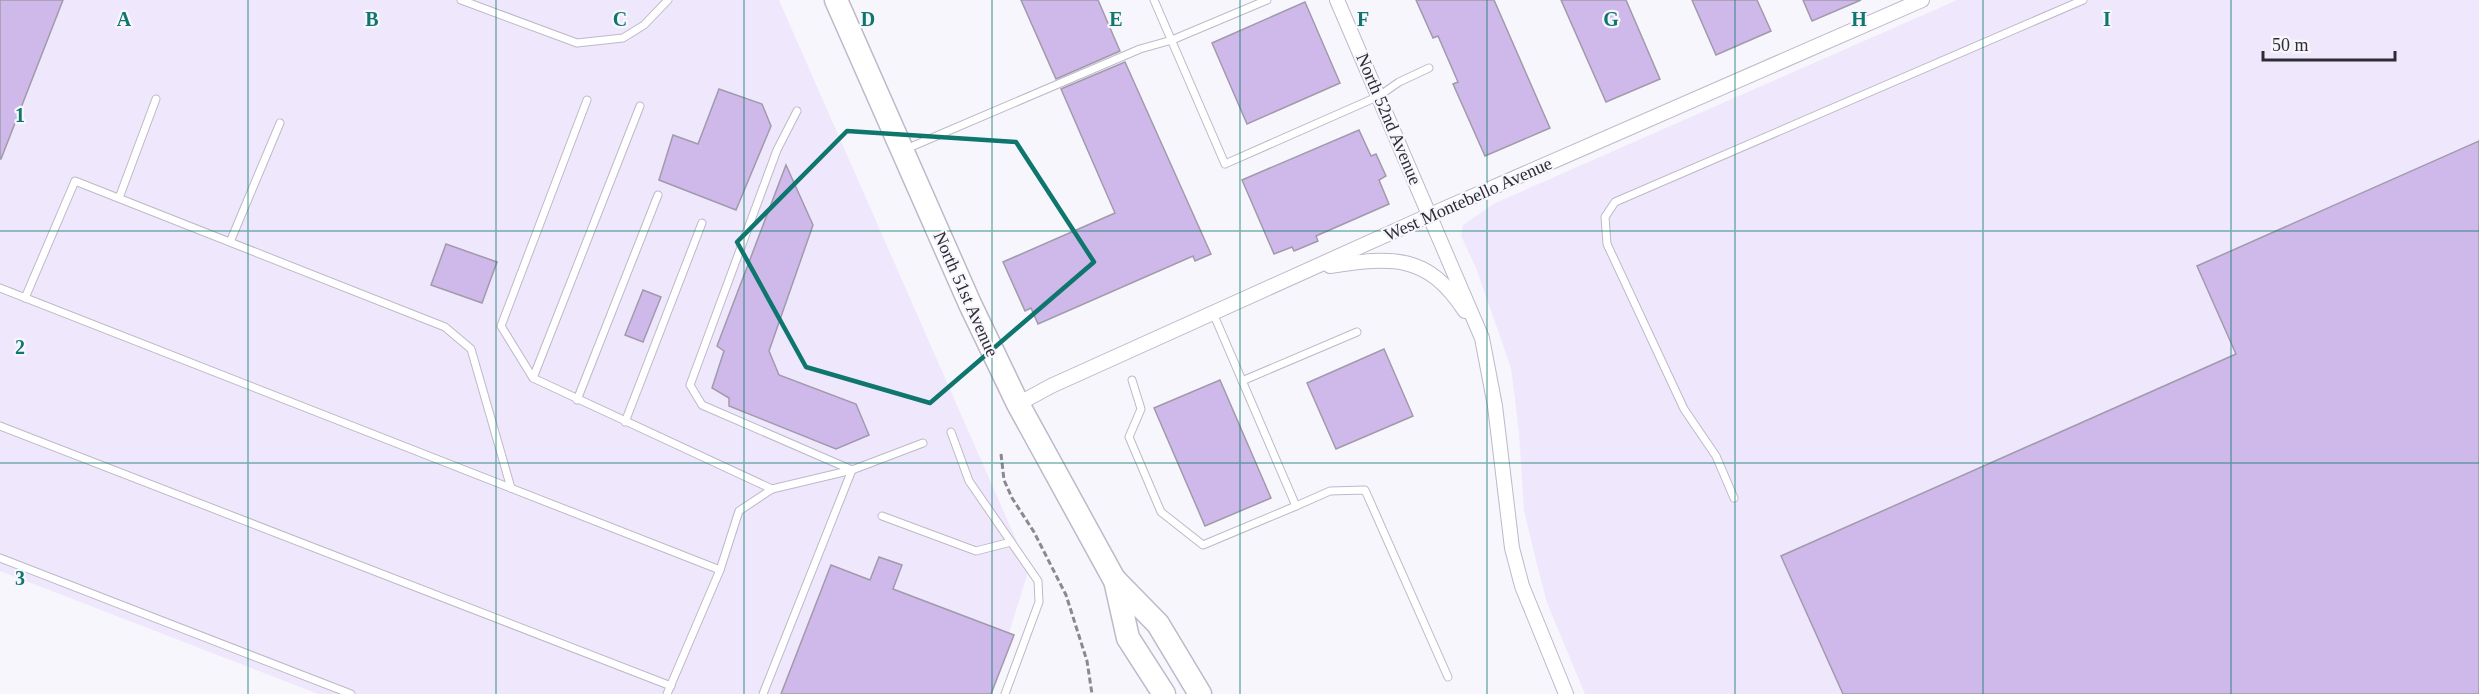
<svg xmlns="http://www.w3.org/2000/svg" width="2479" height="694" viewBox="0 0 2479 694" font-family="Georgia,serif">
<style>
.built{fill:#efe8fc}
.building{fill:#ceb9ea;stroke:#a19aab;stroke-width:1.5}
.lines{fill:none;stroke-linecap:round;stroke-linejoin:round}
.service-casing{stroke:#beb8c9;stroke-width:9}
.minor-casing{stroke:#beb8c9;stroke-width:16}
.primary-casing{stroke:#beb8c9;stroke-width:25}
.path{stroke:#8b8990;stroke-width:3;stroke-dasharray:6 3;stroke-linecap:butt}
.service{stroke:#fff;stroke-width:7}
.minor{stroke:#fff;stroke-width:14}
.primary{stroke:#fff;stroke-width:22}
.marked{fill:none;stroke:#0f766e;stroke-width:4.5;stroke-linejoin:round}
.grid{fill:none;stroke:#0f766e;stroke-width:1.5;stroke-opacity:0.55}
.labels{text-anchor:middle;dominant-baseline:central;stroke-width:4.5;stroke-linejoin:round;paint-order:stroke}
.street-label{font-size:18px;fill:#2e2c33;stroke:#f8f6fd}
.grid-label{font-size:20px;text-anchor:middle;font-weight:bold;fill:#0f766e;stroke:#f8f6fd;stroke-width:4.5;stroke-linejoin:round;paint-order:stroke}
</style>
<rect width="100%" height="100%" fill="#f8f6fd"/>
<g class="built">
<polygon points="0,0 779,0 1029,569 990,694 318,694 0,571"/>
<polygon points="1957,0 2479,0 2479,694 1585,694 1547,603 1537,565 1524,511 1519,433 1511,368 1476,268 1461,236 1463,225 1495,203"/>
</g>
<g class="building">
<polygon points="0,0 63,0 1,159 0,159"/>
<polygon points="1021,0 1098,0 1120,51 1056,79"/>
<polygon points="1416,0 1494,0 1550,128 1485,156 1453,84 1458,82 1438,36 1433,38"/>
<polygon points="1561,0 1626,0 1660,79 1606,102"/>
<polygon points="1692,0 1757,0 1771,31 1716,55"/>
<polygon points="1803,0 1861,0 1812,21"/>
<polygon points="1305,2 1340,83 1247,124 1212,43"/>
<polygon points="1125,62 1211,254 1195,261 1193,256 1038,324 1031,308 1025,311 1003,262 1115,213 1061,89"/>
<polygon points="719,89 762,104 771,126 736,210 659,180 673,135 698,144"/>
<polygon points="1359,130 1371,156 1376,154 1386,176 1379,180 1389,204 1316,236 1318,241 1294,251 1292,247 1274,254 1242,180"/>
<polygon points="2479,141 2479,694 1843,694 1781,556 2236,354 2197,266"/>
<polygon points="786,165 813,225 769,351 779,375 856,404 869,435 836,449 729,406 729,398 712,388 724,351 717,346"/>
<polygon points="446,244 497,262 482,303 431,285"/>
<polygon points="643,290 661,297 643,342 625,335"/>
<polygon points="1384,349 1413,416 1336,449 1307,383"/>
<polygon points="1220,380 1271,498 1205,526 1154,408"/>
<polygon points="879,557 902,565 893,589 1014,635 991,694 781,694 831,565 870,580"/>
</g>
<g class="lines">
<g class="service-casing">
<g id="service">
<polyline points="461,0 577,43 623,38 644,25 668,0"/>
<polyline points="1154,0 1225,164 1379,96 1399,82 1429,68"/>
<polyline points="640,106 533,378 772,489 852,470 923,443"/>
<polyline points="797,111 777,150 690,385 702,405 852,470"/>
<polyline points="906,149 1140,49 1172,40 1267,0"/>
<polyline points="119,198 156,99"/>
<polyline points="230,242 280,123"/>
<polyline points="0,288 720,570 667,694"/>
<polyline points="25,298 75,181 445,327 471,349 511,488"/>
<polyline points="1213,313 1296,506 1330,491 1365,490 1448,677"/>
<polyline points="533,378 501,326 587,100"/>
<polyline points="1132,380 1141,409 1129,437 1161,512 1203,545 1296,506"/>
<polyline points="1242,381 1357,332"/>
<polyline points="577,400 658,195"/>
<polyline points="625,422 702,223"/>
<polyline points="0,426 671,686"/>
<polyline points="951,432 969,481 1038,581 1039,602 1005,694"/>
<polyline points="1734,498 1716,456 1684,409 1607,244 1605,217 1615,202 2083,0"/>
<polyline points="882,516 976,551 1011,542"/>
<polyline points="0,558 351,694"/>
<polyline points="720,570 739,511 772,489"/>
<polyline points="763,694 852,470"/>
</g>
</g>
<g class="minor-casing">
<g id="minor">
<polyline points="1337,0 1482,338 1495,406 1512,548 1522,586 1566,694"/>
<path d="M1330,266C1392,257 1427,253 1465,311"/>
<polyline points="1018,404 1051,386 1430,215 1922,0"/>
</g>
</g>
<g class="primary-casing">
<g id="primary">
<polyline points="836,0 970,304 1018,404 1114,579 1158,624 1200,694"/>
<polyline points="1115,580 1128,638 1164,694"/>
</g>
</g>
<polyline class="path" points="1001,454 1004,480 1012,498 1034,532 1066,595 1087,661 1092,694"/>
<use href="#service" class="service"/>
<use href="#minor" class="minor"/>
<use href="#primary" class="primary"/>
</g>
<path class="marked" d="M847,131L1016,142L1094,262L930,403L806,367L737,242Z"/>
<path class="grid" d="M248,0V694M496,0V694M744,0V694M992,0V694M1240,0V694M1487,0V694M1735,0V694M1983,0V694M2231,0V694M0,231H2479M0,463H2479"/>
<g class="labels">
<g class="street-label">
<text transform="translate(1389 119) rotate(67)">North 52nd Avenue</text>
<text transform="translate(1468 199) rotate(-24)">West Montebello Avenue</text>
<text transform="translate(966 294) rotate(66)">North 51st Avenue</text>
</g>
</g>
<g class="grid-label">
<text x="124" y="26">A</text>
<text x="372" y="26">B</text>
<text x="620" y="26">C</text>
<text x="868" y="26">D</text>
<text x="1116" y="26">E</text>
<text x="1363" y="26">F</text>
<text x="1611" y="26">G</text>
<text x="1859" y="26">H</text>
<text x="2107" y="26">I</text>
<text x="20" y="122">1</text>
<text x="20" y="354">2</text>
<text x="20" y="585">3</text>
</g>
<path d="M2263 51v9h132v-9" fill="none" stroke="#2e2c33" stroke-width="3"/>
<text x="2272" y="51" font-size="18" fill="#2e2c33" stroke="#f8f6fd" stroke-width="4.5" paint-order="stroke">50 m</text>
</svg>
